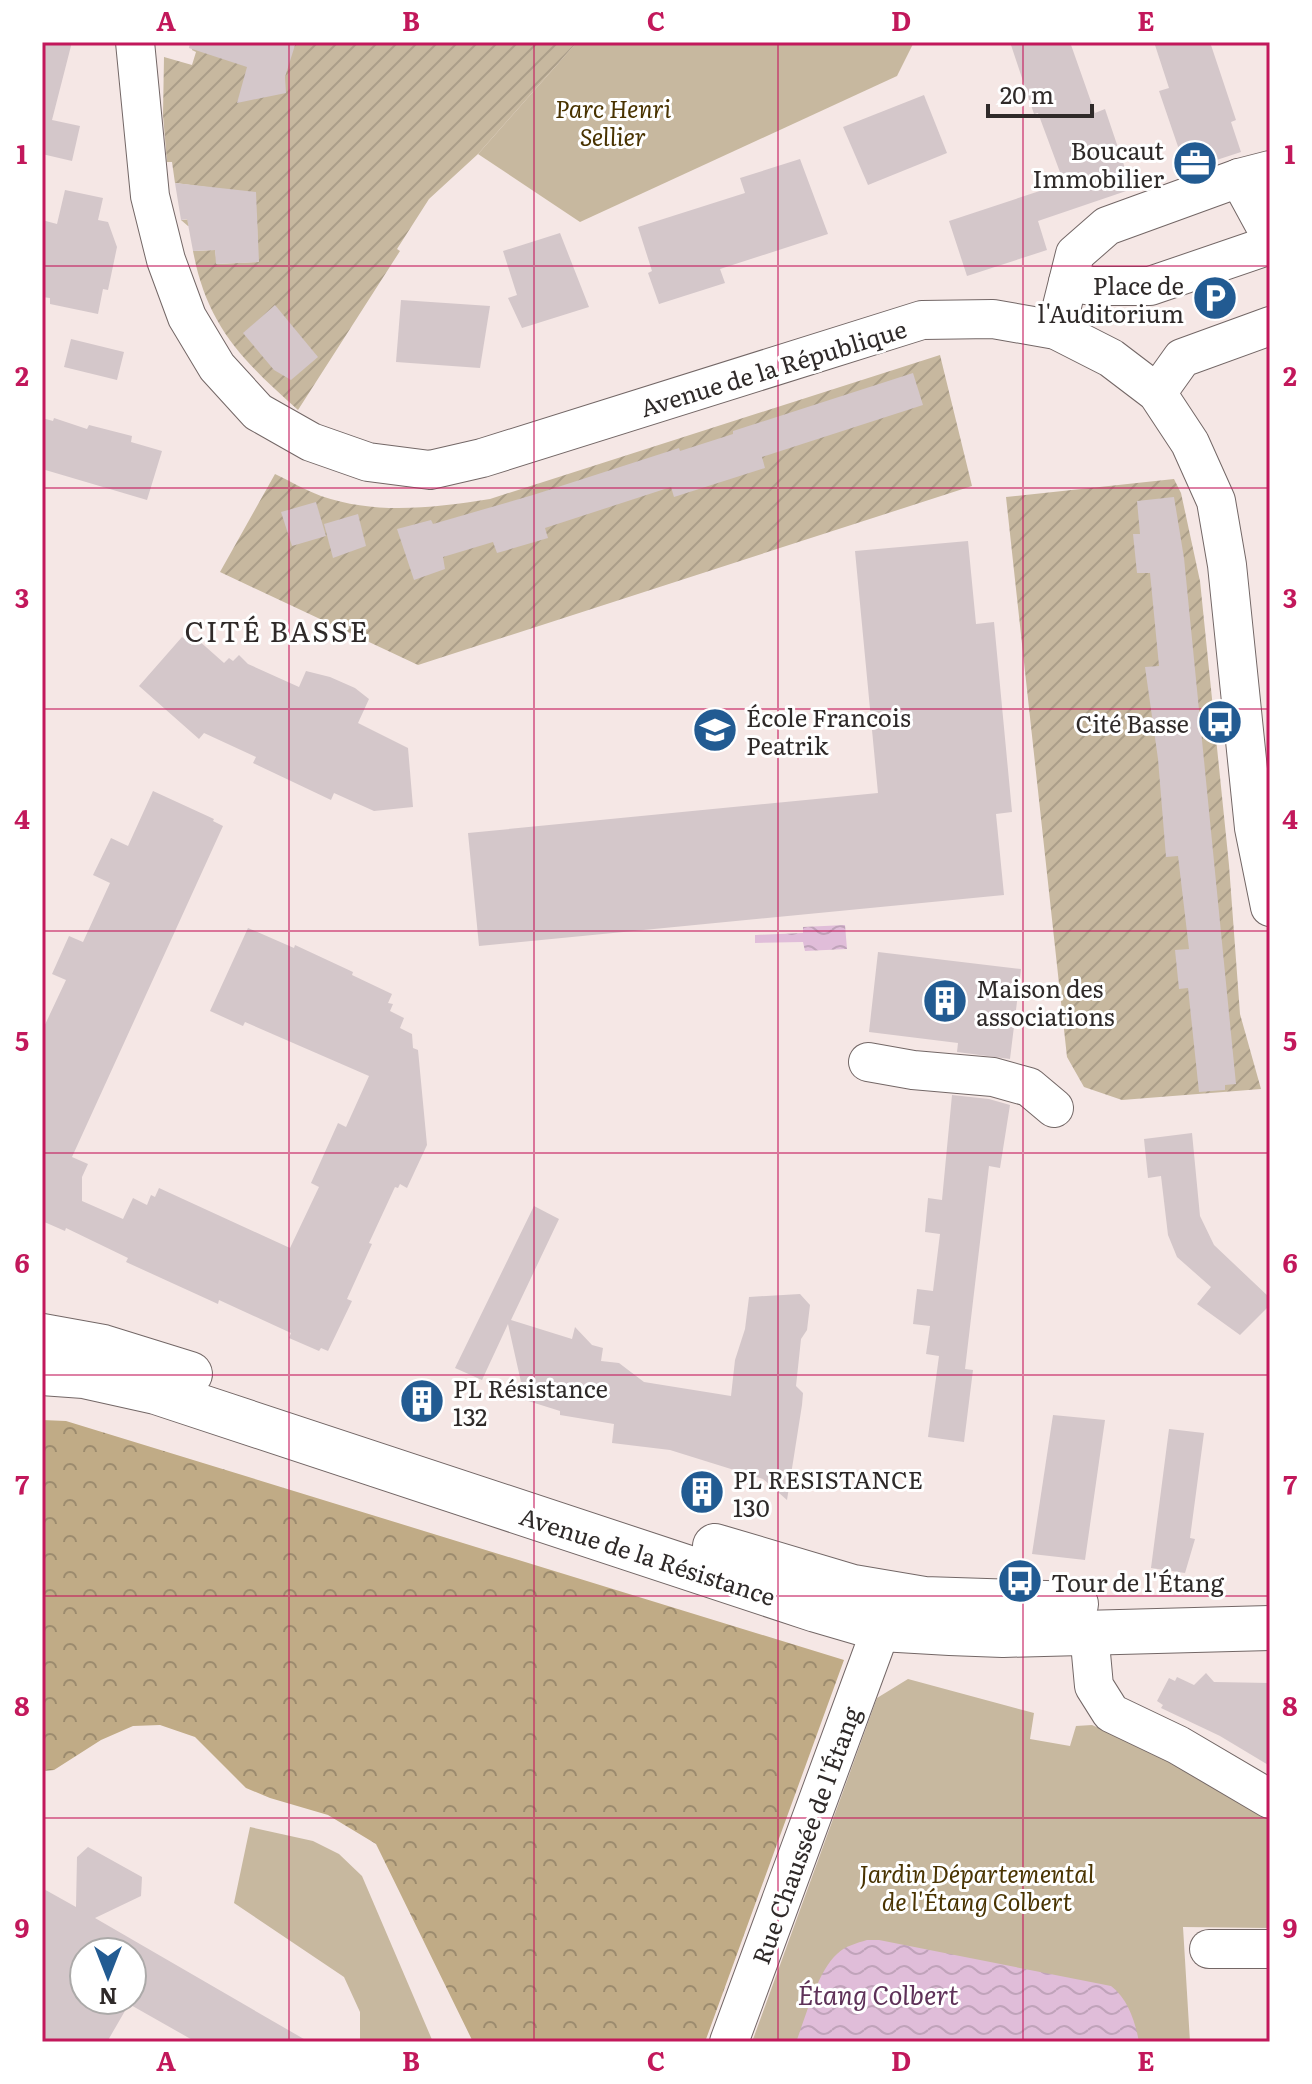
<svg xmlns="http://www.w3.org/2000/svg" width="1312" height="2084" viewBox="0 0 1312 2084" font-family="Literata,serif">
<style>
.green{fill:#c7b89f}
.forest{fill:url(#forest-crowns)}
.garden{fill:url(#garden-furrows)}
.water{fill:url(#water-waves)}
.building{fill:#d4c7ca;fill-rule:evenodd}
.lines{fill:none;stroke-linecap:round;stroke-linejoin:round}
.minor-casing{stroke:#736766;stroke-width:40}
.major-casing{stroke:#736766;stroke-width:46}
.minor{stroke:#fff;stroke-width:38}
.major{stroke:#fff;stroke-width:44}
.grid{fill:none;stroke:#c2185b;stroke-width:2;stroke-opacity:0.55}
.labels{text-anchor:middle;dominant-baseline:central;stroke-width:6;stroke-linejoin:round;paint-order:stroke}
.park-label{font-size:24px;font-style:italic;fill:#493301;stroke:#fff}
.poi-label{font-size:24px;fill:#2f2a29;stroke:#fff;text-anchor:start}
.street-label{font-size:24px;fill:#2f2a29;stroke:#fff}
.water-label{font-size:26px;font-style:italic;fill:#5e3158;stroke:#fff}
.quarter-label{font-size:28px;letter-spacing:2px;fill:#2f2a29;stroke:#fff}
.neatline{fill:none;stroke:#c2185b;stroke-width:3}
.grid-label{font-size:26px;text-anchor:middle;font-weight:bold;fill:#c2185b}
</style>
<defs>
<pattern id="forest-crowns" width="20" height="18" patternUnits="userSpaceOnUse" patternTransform="scale(2)"><rect width="20" height="18" fill="#c0ab86"/><path d="M2 6a3 3 0 1 1 6 0M12 15a3 3 0 1 1 6 0" fill="none" stroke="#9c8b6e"/></pattern>
<pattern id="garden-furrows" width="10" height="10" patternUnits="userSpaceOnUse" patternTransform="scale(2)"><rect width="10" height="10" fill="#c7b89f"/><path d="M-1 1l2-2M0 10L10 0M9 11l2-2" fill="none" stroke="#ab9e89"/></pattern>
<pattern id="water-waves" width="16" height="10" patternUnits="userSpaceOnUse" patternTransform="scale(2)"><rect width="16" height="10" fill="#e0bdd9"/><path d="M0 5q4-4 8 0t8 0" fill="none" stroke="#c0a3ba"/></pattern>
</defs>
<rect width="100%" height="100%" fill="#f5e7e5"/>
<g class="green">
<polygon points="577,42 914,42 897,76 580,222 478,154"/>
<polygon points="908,1679 1034,1713 1030,1739 1070,1746 1076,1726 1092,1725 1200,1772 1270,1817 1270,1928 1183,1927 1190,2042 752,2042 877,1698"/>
<polygon points="250,1827 313,1841 339,1854 362,1876 433,2042 360,2042 360,2012 344,1977 234,1903"/>
</g>
<polygon class="forest" points="42,1420 66,1421 844,1660 705,2042 473,2042 376,1844 328,1815 270,1798 246,1788 195,1737 160,1725 133,1726 101,1740 54,1770 42,1771 42,1686 44,1682 42,1680"/>
<g class="garden">
<path d="M194,42H577L478,154L429,199L397,249L400,251L298,410C243,361 207,326 193,251L215,250L217,264L258,262L257,224L188,226L181,220L206,218V187L175,183L172,162H167L163,115L164,57L192,65L196,52L192,50Z"/>
<path d="M940,355L972,486L418,665L220,572L275,474C290,481 305,490 321,496C376,515 433,508 490,499Z"/>
<polygon points="1174,479 1181,493 1200,581 1229,865 1240,1014 1261,1089 1122,1100 1084,1087 1067,1057 1006,497"/>
</g>
<g class="water">
<polygon points="845,925 847,949 805,951 803,942 755,943 755,935 803,933 803,927"/>
<path d="M867,1940H879L1111,1986C1128,1999 1135,2021 1139,2042H796C806,2017 817,1972 837,1954C845,1946 857,1943 867,1940Z"/>
</g>
<g class="building">
<polygon points="42,42 72,42 52,120 80,126 72,161 42,154"/>
<polygon points="190,42 296,42 285,77 286,93 237,103 247,67 189,48"/>
<polygon points="1010,42 1070,42 1095,113 1105,109 1132,189 1038,221 1047,250 967,276 949,221 1064,183 1038,113 1034,114"/>
<polygon points="1154,42 1210,42 1236,120 1231,122 1241,152 1186,170 1159,91 1169,88"/>
<polygon points="924,95 947,153 868,185 843,127"/>
<polygon points="800,159 828,234 720,269 725,283 659,304 648,273 652,271 638,227 745,193 740,178"/>
<polygon points="175,183 256,192 259,262 216,264 215,250 193,251 187,219 181,220"/>
<polygon points="65,190 103,198 98,220 108,222 117,247 108,290 103,289 98,314 50,304 50,298 42,297 42,220 57,224"/>
<polygon points="560,233 589,307 522,328 508,298 517,295 503,251"/>
<polygon points="401,300 490,306 480,368 396,362"/>
<polygon points="275,305 318,357 291,380 274,370 243,333"/>
<polygon points="71,339 124,352 117,380 64,367"/>
<polygon points="913,373 923,405 762,457 765,468 674,497 671,487 545,528 548,538 497,553 493,542 443,557 445,569 414,580 397,529 431,520 433,524 533,495 679,448 680,451 733,434 733,431"/>
<polygon points="42,418 53,421 54,418 87,429 89,425 132,436 131,442 162,451 147,500 42,469"/>
<polygon points="1174,497 1184,558 1236,1084 1225,1085 1225,1090 1199,1092 1188,988 1179,989 1175,950 1189,949 1178,856 1166,857 1158,759 1145,667 1159,666 1150,573 1137,573 1133,534 1140,534 1137,501"/>
<polygon points="316,502 326,536 292,546 281,512"/>
<polygon points="358,514 366,546 333,558 324,524"/>
<polygon points="968,541 976,624 994,622 1012,812 996,814 1004,895 479,946 468,833 878,793 855,551"/>
<polygon points="182,637 192,645 197,639 224,663 229,658 233,661 239,655 248,664 299,687 306,671 330,677 355,688 369,699 358,723 408,748 413,807 374,811 334,793 331,800 253,763 256,757 204,733 199,739 139,686"/>
<polygon points="153,791 214,819 213,821 223,826 72,1157 88,1164 82,1177 82,1201 123,1219 133,1198 147,1205 151,1195 155,1197 159,1188 290,1248 319,1187 311,1183 338,1123 346,1127 369,1076 245,1022 243,1026 210,1011 248,928 294,948 295,945 353,972 352,975 392,994 388,1003 393,1004 390,1011 404,1018 400,1028 412,1034 413,1048 418,1050 427,1145 407,1188 400,1184 398,1188 395,1187 369,1243 372,1244 347,1299 352,1301 328,1351 321,1348 319,1351 289,1338 291,1333 219,1300 218,1304 126,1262 128,1258 66,1228 65,1231 42,1221 42,1031 66,980 52,974 69,936 83,942 110,883 93,875 111,838 128,846"/>
<polygon points="878,952 1021,969 1010,1059 957,1052 958,1043 869,1032"/>
<polygon points="952,1095 989,1099 1010,1105 1000,1168 989,1166 965,1369 973,1370 964,1442 928,1437 939,1356 926,1354 930,1326 913,1324 917,1289 933,1291 940,1234 925,1232 928,1198 942,1200"/>
<polygon points="1192,1133 1200,1216 1214,1245 1270,1298 1270,1305 1240,1335 1197,1304 1211,1287 1177,1257 1168,1235 1161,1176 1148,1178 1144,1139"/>
<polygon points="534,1206 559,1219 511,1320 572,1339 575,1327 592,1345 603,1348 601,1361 619,1363 644,1382 731,1396 735,1360 745,1329 749,1297 800,1294 810,1305 807,1330 801,1339 796,1386 803,1393 802,1405 787,1500 763,1479 670,1450 612,1443 614,1424 560,1415 560,1411 525,1400 508,1324 482,1380 455,1368"/>
<polygon points="1053,1415 1105,1420 1085,1560 1032,1554"/>
<polygon points="1169,1429 1204,1433 1190,1538 1195,1539 1185,1573 1151,1568"/>
<polygon points="1206,1673 1214,1682 1270,1683 1270,1766 1220,1736 1161,1708 1163,1705 1157,1701 1169,1678 1175,1681 1177,1677 1194,1685"/>
<path d="M88,1847L142,1877L141,1896L95,1918L309,2042H196L129,2004L107,2042H42V1888L76,1907L77,1857ZM84,1952H132V2000H84Z"/>
</g>
<g class="lines">
<g class="minor-casing">
<g id="minor">
<polyline points="135,42 150,196 166,260 187,317 217,367 258,412 311,442 368,462 430,470 482,458 922,320 993,319 1056,330 1111,358 1157,393 1190,443 1216,501 1227,565 1254,828 1270,907"/>
<polyline points="1239,178 1270,235"/>
<polyline points="1068,282 1092,286 1150,286 1270,245"/>
<polyline points="1056,330 1075,254 1107,226 1239,178 1270,170"/>
<polyline points="1157,393 1182,358 1270,326"/>
<polyline points="868,1062 913,1070 993,1077 1029,1087 1054,1108"/>
<polyline points="1065,1613 1089,1632 1094,1686 1111,1713 1178,1745 1270,1799"/>
<polyline points="1209,1949 1270,1949"/>
<polyline points="729,2042 881,1629 905,1612"/>
</g>
</g>
<g class="major-casing">
<g id="major">
<polyline points="42,1336 103,1347 190,1374"/>
<polyline points="42,1373 84,1376 156,1392 816,1610 881,1629 950,1633 1003,1635 1270,1628"/>
<polyline points="715,1546 853,1587 924,1599 1076,1604"/>
</g>
</g>
<use href="#minor" class="minor"/>
<use href="#major" class="major"/>
</g>
<path class="grid" d="M289,42V2042M534,42V2042M778,42V2042M1023,42V2042M42,266H1270M42,488H1270M42,709H1270M42,931H1270M42,1153H1270M42,1375H1270M42,1596H1270M42,1818H1270"/>
<defs>
<g id="office-disc" transform="scale(2.3)"><circle r="9.5" fill="#225b92" stroke="#fff"/><path d="M-6-3h4V-5.5h4V-3h4V5H-6ZM-1-4.5V-3h2v-1.5ZM-6 0V1H6V0Z" fill="#fff"/></g>
<g id="parking-disc" transform="scale(2.3)"><circle r="9.5" fill="#225b92" stroke="#fff"/><path d="M-3.5-5.5H1a3.5 3.5 0 0 1 0 7H-1V5.5H-3.5ZM-1-3.4V-.6H.8a1.4 1.4 0 0 0 0-2.8Z" fill="#fff"/></g>
<g id="bus-disc" transform="scale(2.3)"><circle r="9.5" fill="#225b92" stroke="#fff"/><path d="M-5-6H5V4H4V6H2V4H-2V6H-4V4H-5ZM-3.5-4V0h7V-4ZM-3.5 1.2v1.5H-2V1.2ZM2 1.2v1.5H3.5V1.2Z" fill="#fff"/></g>
<g id="school-disc" transform="scale(2.3)"><circle r="9.5" fill="#225b92" stroke="#fff"/><path d="M0-5L7-2L0 1L-7-2ZM-4 1L0 2.5L4 1V4Q0 6-4 4Z" fill="#fff"/></g>
<g id="building-disc" transform="scale(2.3)"><circle r="9.5" fill="#225b92" stroke="#fff"/><path d="M-4-6H4V6H1V3H-1V6H-4ZM-2.5-4.3h1.7v1.8h-1.7ZM.8-4.3h1.7v1.8H.8ZM-2.5-1h1.7V.8h-1.7ZM.8-1h1.7V.8H.8Z" fill="#fff"/></g>
</defs>
<g fill-rule="evenodd">
<use href="#office-disc" x="1195" y="163"/>
<use href="#parking-disc" x="1215" y="298"/>
<use href="#bus-disc" x="1220" y="722"/>
<use href="#school-disc" x="715" y="730"/>
<use href="#building-disc" x="945" y="1001"/>
<use href="#building-disc" x="422" y="1401"/>
<use href="#building-disc" x="702" y="1492"/>
<use href="#bus-disc" x="1020" y="1581"/>
</g>
<g class="labels">
<g class="park-label">
<text x="613" y="107">Parc Henri<tspan x="613" dy="28">Sellier</tspan></text>
<text x="977" y="1872">Jardin Départemental<tspan x="977" dy="28">de l'Étang Colbert</tspan></text>
</g>
<g class="poi-label">
<text x="1164" y="149" text-anchor="end">Boucaut<tspan x="1164" dy="28">Immobilier</tspan></text>
<text x="1184" y="284" text-anchor="end">Place de<tspan x="1184" dy="28">l'Auditorium</tspan></text>
<text x="746" y="716">École Francois<tspan x="746" dy="28">Peatrik</tspan></text>
<text x="1189" y="722" text-anchor="end">Cité Basse</text>
<text x="976" y="987">Maison des<tspan x="976" dy="28">associations</tspan></text>
<text x="453" y="1387">PL Résistance<tspan x="453" dy="28">132</tspan></text>
<text x="733" y="1478">PL RESISTANCE<tspan x="733" dy="28">130</tspan></text>
<text x="1051" y="1581">Tour de l'Étang</text>
</g>
<g class="street-label">
<text transform="translate(773 367) rotate(-17)">Avenue de la République</text>
<text transform="translate(648 1555) rotate(18)">Avenue de la Résistance</text>
<text transform="translate(805 1835) rotate(-70)">Rue Chaussée de l'Étang</text>
</g>
<g class="water-label">
<text x="878" y="1993">Étang Colbert</text>
</g>
<g class="quarter-label">
<text x="277" y="630">CITÉ BASSE</text>
</g>
</g>
<rect width="1312" height="2084" fill="none" stroke="#ffffff" stroke-width="88"/>
<g transform="translate(108 1976) rotate(180)"><circle r="38" fill="#ffffff" stroke="#acaaa9" stroke-width="2"/>
<path d="M0-6L14 30L0 20L-14 30Z" fill="#225b92"/>
<text y="-12" font-size="22" font-weight="bold" text-anchor="middle" fill="#2f2a29">N</text>
</g>
<path d="M988 104v12h104v-12" fill="none" stroke="#2f2a29" stroke-width="4"/>
<text x="1000" y="104" font-size="24" fill="#2f2a29" stroke="#ffffff" stroke-width="6" paint-order="stroke">20 m</text>
<rect x="44" y="44" width="1224" height="1996" class="neatline"/>
<g class="grid-label">
<text x="166" y="31">A</text>
<text x="411" y="31">B</text>
<text x="656" y="31">C</text>
<text x="901" y="31">D</text>
<text x="1146" y="31">E</text>
<text x="22" y="164">1</text>
<text x="1290" y="164">1</text>
<text x="22" y="386">2</text>
<text x="1290" y="386">2</text>
<text x="22" y="608">3</text>
<text x="1290" y="608">3</text>
<text x="22" y="829">4</text>
<text x="1290" y="829">4</text>
<text x="22" y="1051">5</text>
<text x="1290" y="1051">5</text>
<text x="22" y="1273">6</text>
<text x="1290" y="1273">6</text>
<text x="22" y="1495">7</text>
<text x="1290" y="1495">7</text>
<text x="22" y="1716">8</text>
<text x="1290" y="1716">8</text>
<text x="22" y="1938">9</text>
<text x="1290" y="1938">9</text>
<text x="166" y="2071">A</text>
<text x="411" y="2071">B</text>
<text x="656" y="2071">C</text>
<text x="901" y="2071">D</text>
<text x="1146" y="2071">E</text>
</g>
</svg>
